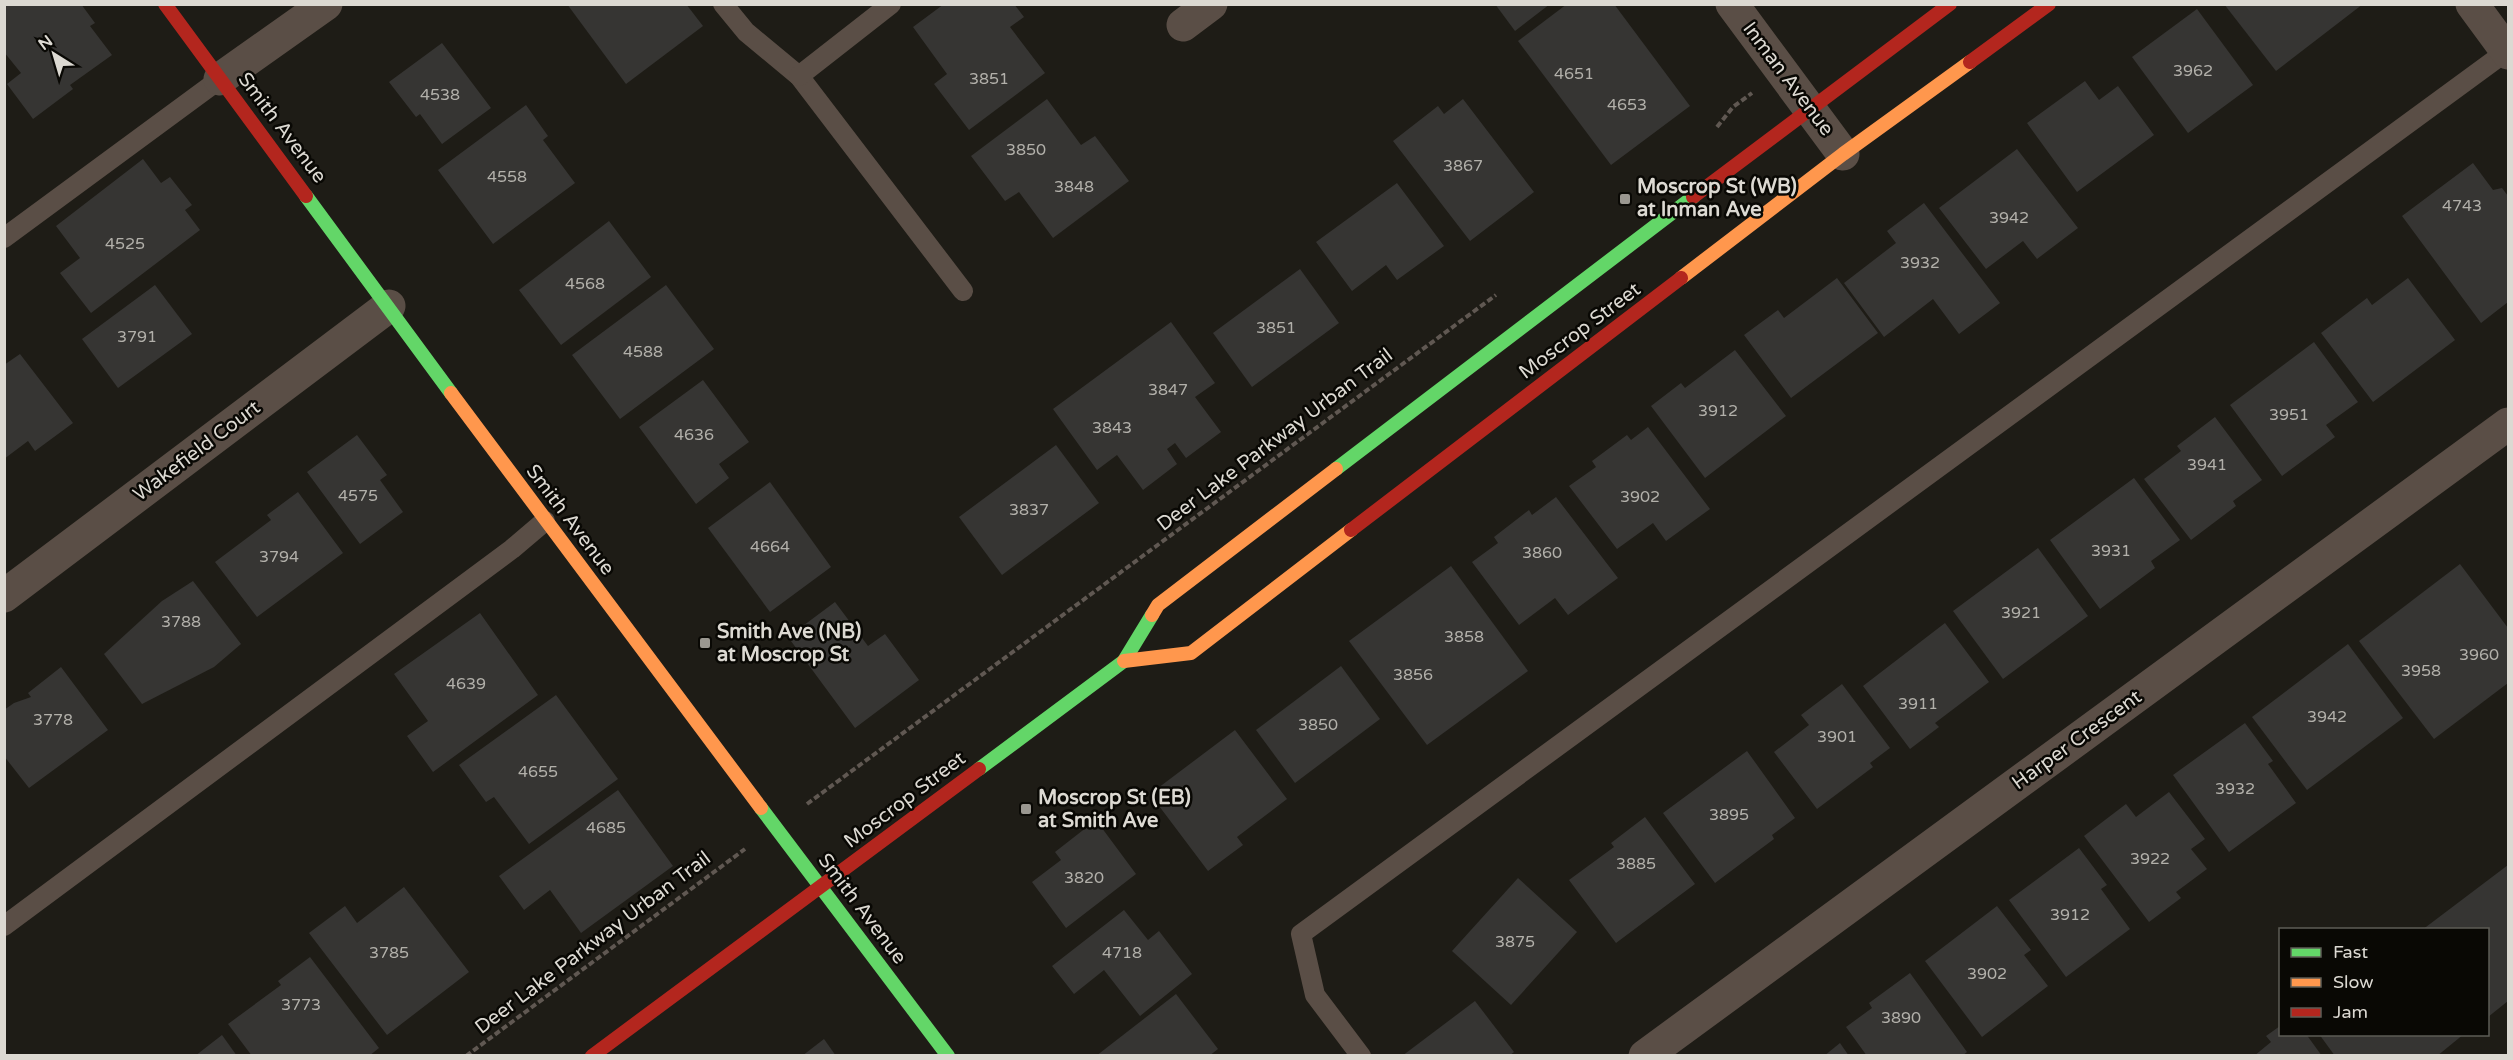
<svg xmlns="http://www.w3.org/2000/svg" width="2513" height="1060" viewBox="0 0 2513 1060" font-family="'Varela Round',sans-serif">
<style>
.building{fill:#363533}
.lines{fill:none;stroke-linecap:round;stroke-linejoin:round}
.path{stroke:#605852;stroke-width:4;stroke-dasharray:6 3;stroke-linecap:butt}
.lane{stroke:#5a4e46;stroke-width:20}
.street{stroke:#5a4e46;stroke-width:33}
.fast{stroke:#63d668;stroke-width:14}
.slow{stroke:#ff974d;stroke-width:14}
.jam{stroke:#b3261e;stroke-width:14}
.poi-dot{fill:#9a9790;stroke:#090804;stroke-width:2}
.labels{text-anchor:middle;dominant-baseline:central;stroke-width:5;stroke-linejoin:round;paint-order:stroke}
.number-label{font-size:16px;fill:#b2b0aa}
.street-label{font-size:20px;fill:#dcd9d2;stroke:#090804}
.poi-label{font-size:20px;font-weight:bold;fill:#dcd9d2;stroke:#090804;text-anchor:start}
</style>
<rect width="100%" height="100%" fill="#1e1c16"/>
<g class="building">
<polygon points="4,4 81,4 95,23 90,26 112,55 70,85 73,89 33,119 7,84 21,73 4,52"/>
<polygon points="567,4 686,4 703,26 626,84"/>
<polygon points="944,4 1014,4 1024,17 1010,27 1045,73 969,130 934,84 947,74 913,27"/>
<polygon points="1495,4 1550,4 1515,31"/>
<polygon points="1567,4 1614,4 1690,106 1611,165 1518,41"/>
<polygon points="2224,4 2363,4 2276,71"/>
<polygon points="2197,9 2253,85 2188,133 2132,57"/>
<polygon points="442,43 491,108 442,144 420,114 416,117 389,82"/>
<polygon points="2085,81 2099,100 2118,86 2154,135 2077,192 2027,123"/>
<polygon points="1047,99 1081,145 1095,136 1129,181 1053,238 1019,192 1005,201 971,156"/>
<polygon points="1463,99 1534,192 1470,241 1393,141 1438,106 1444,114"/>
<polygon points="526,105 548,136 543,140 575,183 493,244 438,170"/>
<polygon points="2017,149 2078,228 2037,259 2023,241 1986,269 1939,208"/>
<polygon points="143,159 161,183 170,177 192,205 185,210 200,230 91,313 60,273 80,258 56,226"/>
<polygon points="2473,163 2493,190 2502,188 2508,196 2508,302 2481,323 2402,216"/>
<polygon points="1397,183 1444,246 1397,280 1386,265 1352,291 1316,242"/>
<polygon points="1924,203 2000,303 1959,334 1933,299 1884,337 1844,283 1896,243 1887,231"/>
<polygon points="609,221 651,277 561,345 519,290"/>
<polygon points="1300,269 1339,323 1252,387 1213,333"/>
<polygon points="1837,278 1878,333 1791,398 1744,335 1778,310 1784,318"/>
<polygon points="2408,278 2455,340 2373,402 2321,333 2367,298 2372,305"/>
<polygon points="155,285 192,334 118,388 82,339"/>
<polygon points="666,285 714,349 620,419 572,355"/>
<polygon points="1171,322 1215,383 1195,397 1221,432 1186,458 1175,443 1167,449 1177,464 1143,490 1117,455 1097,470 1053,409"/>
<polygon points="2314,342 2358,402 2326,425 2335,437 2282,476 2230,405"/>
<polygon points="1735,350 1786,416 1705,478 1651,406 1681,383 1685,388"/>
<polygon points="20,354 73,423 35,451 28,441 4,459 4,365"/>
<polygon points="703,380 749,442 719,464 729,478 696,504 639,427"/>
<polygon points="2215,417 2262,480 2233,501 2236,506 2191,540 2144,479 2181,451 2177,446"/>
<polygon points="1648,427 1710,509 1666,541 1653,523 1617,549 1569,486 1596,467 1592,461 1627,435 1631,440"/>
<polygon points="357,435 387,475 380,480 403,512 360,544 307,472"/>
<polygon points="1056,445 1099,503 1002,575 959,517"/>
<polygon points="2134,478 2180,540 2151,561 2155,568 2100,609 2050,540"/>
<polygon points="770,482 831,567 770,612 708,528"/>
<polygon points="298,492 343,553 257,617 215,562 271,520 267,515"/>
<polygon points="1556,497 1618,578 1568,615 1555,598 1519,625 1472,562 1498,543 1494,537 1529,510 1532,515"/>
<polygon points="2038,548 2088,616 2003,679 1953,611"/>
<polygon points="2460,564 2508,628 2508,683 2434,739 2359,641"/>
<polygon points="1451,566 1528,671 1427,745 1349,641"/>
<polygon points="193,581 241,644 214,667 142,704 104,654 162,601"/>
<polygon points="835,602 868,646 885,634 919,680 855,728 788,637"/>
<polygon points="480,613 538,695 433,772 407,736 428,721 394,674"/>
<polygon points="1945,623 1989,682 1935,723 1939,727 1910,749 1863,686"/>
<polygon points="2348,644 2403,718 2307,790 2252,717"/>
<polygon points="1341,666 1380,719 1295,783 1256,730"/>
<polygon points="61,667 108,730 29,788 4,756 4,710 14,703 31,697 28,693"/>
<polygon points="1842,684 1890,748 1870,763 1873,767 1817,809 1774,752 1809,725 1801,715"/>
<polygon points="556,695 618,779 529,844 494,797 486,802 459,765"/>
<polygon points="2245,723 2273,761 2268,764 2296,803 2229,852 2173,775"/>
<polygon points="1235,730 1287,799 1237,837 1243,845 1208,871 1150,794"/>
<polygon points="1747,751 1795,818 1772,835 1774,839 1715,883 1663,813"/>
<polygon points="618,790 673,866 581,933 550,890 524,910 499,876"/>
<polygon points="2169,792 2205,839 2191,849 2207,869 2176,892 2181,898 2149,922 2084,836 2126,804 2136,817"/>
<polygon points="1645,817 1695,884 1616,943 1569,880 1614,847 1611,843"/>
<polygon points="1096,820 1136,874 1066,928 1032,882 1061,860 1055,852"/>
<polygon points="2079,848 2107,885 2101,889 2130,929 2066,977 2009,900"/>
<polygon points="2508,865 2508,1001 2488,1017 2488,930 2422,930"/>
<polygon points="1518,878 1577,932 1511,1005 1452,951"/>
<polygon points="404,887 469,972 387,1035 309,933 345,906 357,923"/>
<polygon points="1997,906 2031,950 2024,955 2048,986 1982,1037 1925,961"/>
<polygon points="1124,910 1148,940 1159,931 1192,974 1140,1016 1104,970 1074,994 1052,966"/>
<polygon points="310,957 379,1048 369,1056 252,1056 228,1024 281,985 278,981"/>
<polygon points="1910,973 1967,1052 1962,1056 1867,1056 1846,1027 1872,1008 1869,1003"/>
<polygon points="1176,994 1218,1049 1209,1056 1096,1056"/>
<polygon points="1475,1001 1514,1052 1509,1056 1402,1056"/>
<polygon points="2280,1026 2280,1034 2306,1034 2322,1056 2254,1056 2271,1042 2266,1036"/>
<polygon points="2319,1034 2464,1034 2437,1056 2335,1056"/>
<polygon points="222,1035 237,1056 195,1056"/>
<polygon points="824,1039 836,1056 802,1056"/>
<polygon points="1840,1043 1849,1056 1824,1056"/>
</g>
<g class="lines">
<g class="path">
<polyline points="1717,127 1733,107 1752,93"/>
<polyline points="807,804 1496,295"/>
<polyline points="466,1056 745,849"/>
</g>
<g class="lane">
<polyline points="723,4 746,32 799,76 963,291"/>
<polyline points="799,76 891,4"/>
<polyline points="4,238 220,79"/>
<polyline points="4,926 512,549 545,521"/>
<polyline points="1361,1056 1315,995 1301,934 2507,51"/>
</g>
<g class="street">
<polyline points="1732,4 1843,154"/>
<polyline points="2472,4 2508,53"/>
<polyline points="1183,25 1211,4"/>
<polyline points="220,79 326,4"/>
<polyline points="4,596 389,306"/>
<polyline points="1645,1056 2508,424"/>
</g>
<g class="fast">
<polyline points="306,196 451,393"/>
<polyline points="1336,469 1693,197"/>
<polyline points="979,769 1124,661 1152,615"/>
<polyline points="761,808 948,1056"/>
</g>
<g class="slow">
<polyline points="1681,278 1843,154 1970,62"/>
<polyline points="451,393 761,808"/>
<polyline points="1152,615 1158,605 1336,469"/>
<polyline points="1124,661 1191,653 1351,530"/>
</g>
<g class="jam">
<polyline points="165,4 306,196"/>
<polyline points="1970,62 2049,4"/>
<polyline points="1693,197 1950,4"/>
<polyline points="1351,530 1681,278"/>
<polyline points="592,1056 979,769"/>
</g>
</g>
<g class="poi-dot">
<rect x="1619" y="193" width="12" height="12" rx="3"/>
<rect x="699" y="637" width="12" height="12" rx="3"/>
<rect x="1020" y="803" width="12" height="12" rx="3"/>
</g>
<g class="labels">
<g class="number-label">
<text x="2193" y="71">3962</text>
<text x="1574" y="74">4651</text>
<text x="989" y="79">3851</text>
<text x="440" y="95">4538</text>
<text x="1627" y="105">4653</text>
<text x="1026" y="150">3850</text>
<text x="1463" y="166">3867</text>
<text x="507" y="177">4558</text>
<text x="1074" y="187">3848</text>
<text x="2462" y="206">4743</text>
<text x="2009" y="218">3942</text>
<text x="125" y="244">4525</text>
<text x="1920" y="263">3932</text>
<text x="585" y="284">4568</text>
<text x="1276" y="328">3851</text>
<text x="137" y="337">3791</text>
<text x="643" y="352">4588</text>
<text x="1168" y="390">3847</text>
<text x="1718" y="411">3912</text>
<text x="2289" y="415">3951</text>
<text x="1112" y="428">3843</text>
<text x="694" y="435">4636</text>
<text x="2207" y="465">3941</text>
<text x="358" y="496">4575</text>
<text x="1640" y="497">3902</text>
<text x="1029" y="510">3837</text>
<text x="770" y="547">4664</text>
<text x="2111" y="551">3931</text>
<text x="1542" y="553">3860</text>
<text x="279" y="557">3794</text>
<text x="2021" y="613">3921</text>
<text x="181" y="622">3788</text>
<text x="1464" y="637">3858</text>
<text x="2479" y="655">3960</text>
<text x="2421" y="671">3958</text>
<text x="1413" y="675">3856</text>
<text x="466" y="684">4639</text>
<text x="1918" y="704">3911</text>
<text x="2327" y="717">3942</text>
<text x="53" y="720">3778</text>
<text x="1318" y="725">3850</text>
<text x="1837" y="737">3901</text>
<text x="538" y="772">4655</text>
<text x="2235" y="789">3932</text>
<text x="1729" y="815">3895</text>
<text x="606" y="828">4685</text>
<text x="2150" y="859">3922</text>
<text x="1636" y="864">3885</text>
<text x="1084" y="878">3820</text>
<text x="2070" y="915">3912</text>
<text x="1515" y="942">3875</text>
<text x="389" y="953">3785</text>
<text x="1122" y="953">4718</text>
<text x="1987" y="974">3902</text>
<text x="301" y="1005">3773</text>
<text x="1901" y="1018">3890</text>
</g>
<g class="street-label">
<text transform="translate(1788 79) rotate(53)">Inman Avenue</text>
<text transform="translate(282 128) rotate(53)">Smith Avenue</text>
<text transform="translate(1580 331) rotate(-37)">Moscrop Street</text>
<text transform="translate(1275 440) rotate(-37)">Deer Lake Parkway Urban Trail</text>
<text transform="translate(197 451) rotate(-37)">Wakefield Court</text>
<text transform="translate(570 520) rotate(53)">Smith Avenue</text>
<text transform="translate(2077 740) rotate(-36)">Harper Crescent</text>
<text transform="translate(905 800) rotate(-37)">Moscrop Street</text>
<text transform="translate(862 909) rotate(53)">Smith Avenue</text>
<text transform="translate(593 943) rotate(-37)">Deer Lake Parkway Urban Trail</text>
</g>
<g class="poi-label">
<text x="1637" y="187">Moscrop St (WB)<tspan x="1637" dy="23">at Inman Ave</tspan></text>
<text x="717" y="632">Smith Ave (NB)<tspan x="717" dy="23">at Moscrop St</tspan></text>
<text x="1038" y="798">Moscrop St (EB)<tspan x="1038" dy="23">at Smith Ave</tspan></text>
</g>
</g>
<rect width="2513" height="1060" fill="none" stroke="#dcd9d2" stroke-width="12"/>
<rect x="2279" y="928" width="210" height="108" fill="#090804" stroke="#5d5c56" stroke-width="1.5"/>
<rect x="2291" y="948" width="30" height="9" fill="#63d668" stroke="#5d5c56" stroke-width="1.5"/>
<text x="2333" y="958" font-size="18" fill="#dcd9d2">Fast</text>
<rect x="2291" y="978" width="30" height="9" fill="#ff974d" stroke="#5d5c56" stroke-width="1.5"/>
<text x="2333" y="988" font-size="18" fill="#dcd9d2">Slow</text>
<rect x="2291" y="1008" width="30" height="9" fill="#b3261e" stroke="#5d5c56" stroke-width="1.5"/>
<text x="2333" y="1018" font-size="18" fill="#dcd9d2">Jam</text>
<g transform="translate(54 54) rotate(323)" stroke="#090804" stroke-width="4.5" paint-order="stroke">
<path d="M0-4.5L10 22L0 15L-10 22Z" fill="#dcd9d2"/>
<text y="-9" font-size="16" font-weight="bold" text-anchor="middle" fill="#dcd9d2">N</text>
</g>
</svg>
